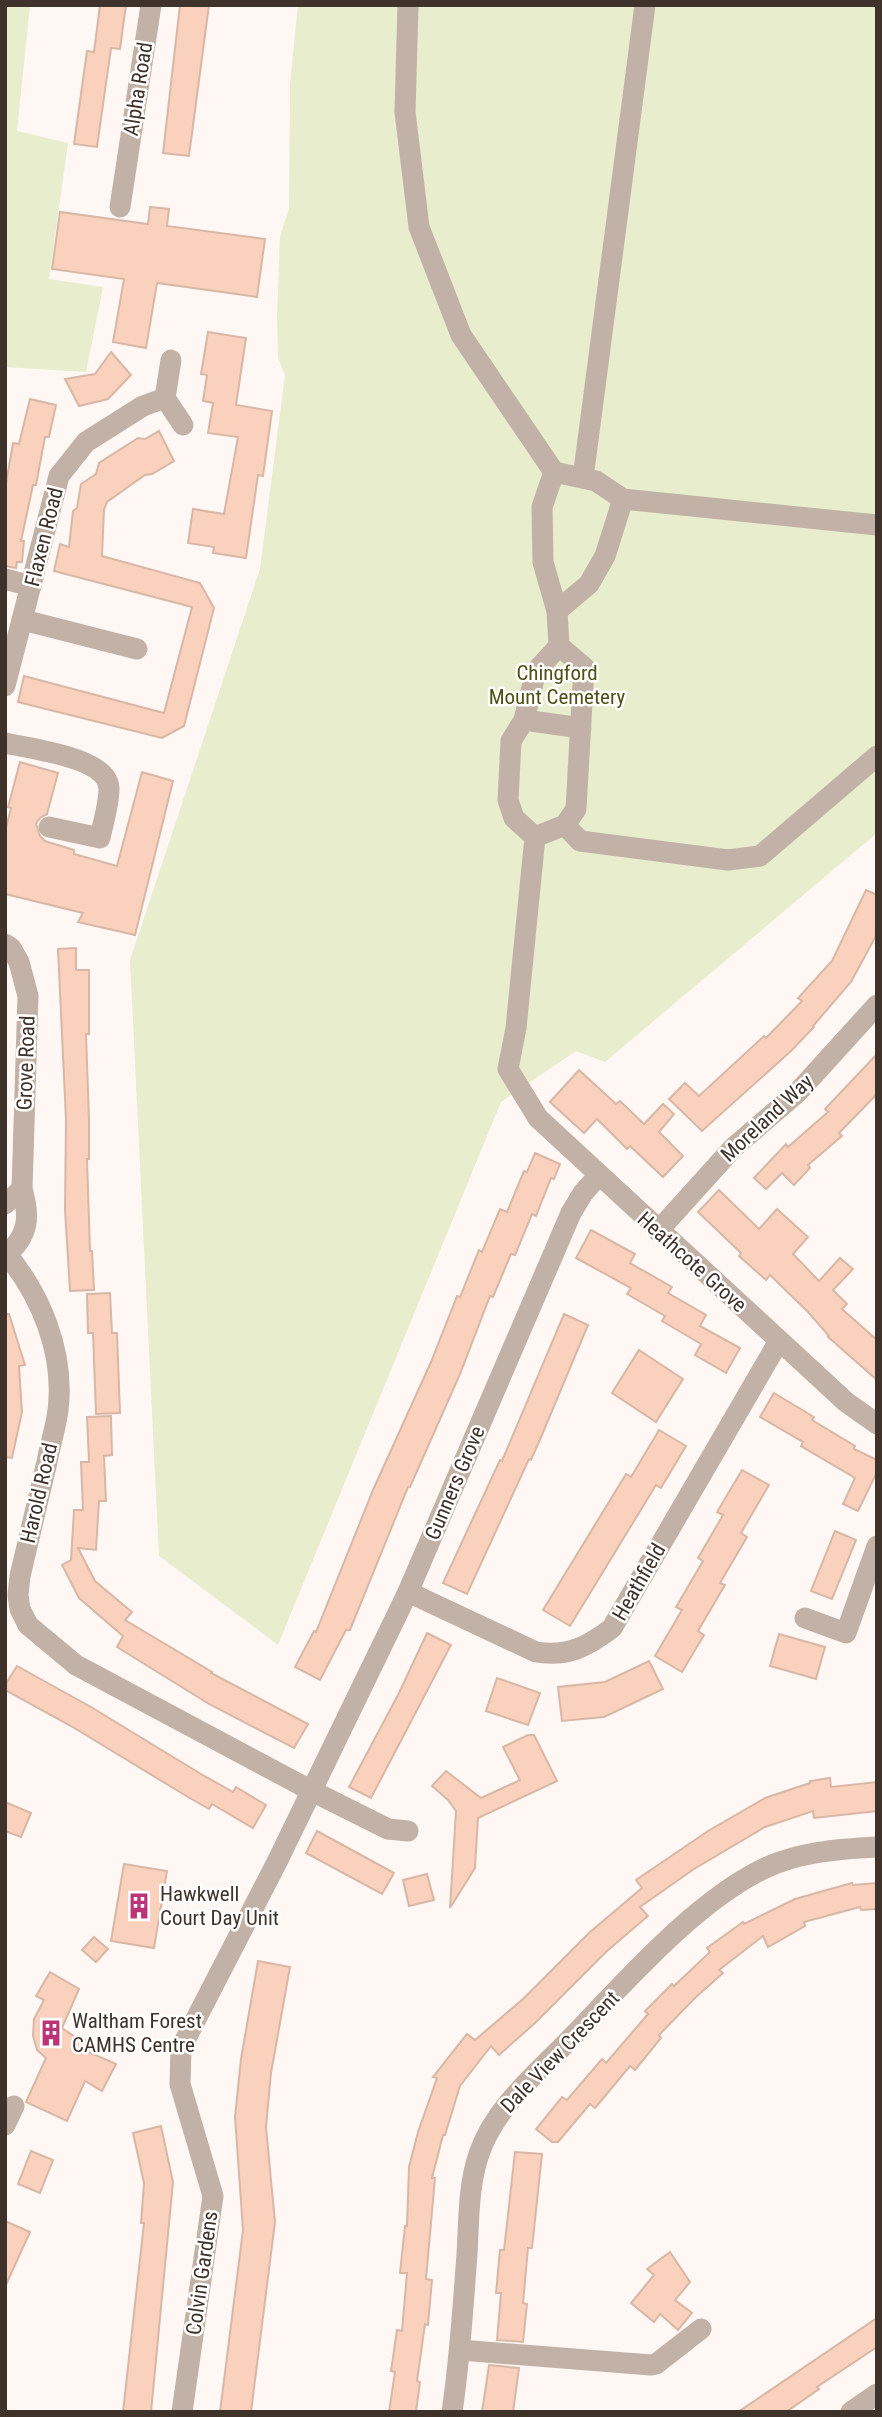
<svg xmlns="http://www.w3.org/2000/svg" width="882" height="2417" viewBox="0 0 882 2417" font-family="'Roboto Condensed',sans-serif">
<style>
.green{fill:#e7edcd}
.building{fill:#f9d1bd;stroke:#d8b7a6;stroke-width:2}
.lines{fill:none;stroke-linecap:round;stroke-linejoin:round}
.minor{stroke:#c1b1a6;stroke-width:21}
.labels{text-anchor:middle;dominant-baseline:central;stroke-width:5;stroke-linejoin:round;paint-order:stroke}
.street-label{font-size:21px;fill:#3f322b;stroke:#fff}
.park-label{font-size:21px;fill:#4b5215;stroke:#fff}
.poi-label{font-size:21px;fill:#3f322b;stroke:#fff;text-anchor:start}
</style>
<rect width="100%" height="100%" fill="#fff7f4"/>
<g class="green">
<polygon points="5,5 30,5 17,131 68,143 49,279 103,287 86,372 5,367"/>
<polygon points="298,5 877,5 877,833 605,1062 576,1051 501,1102 278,1645 159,1556 130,960 260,569 285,375 278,358 277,316 280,237 289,208 290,84"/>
</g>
<g class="building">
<polygon points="100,5 126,5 120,49 111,48 97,147 74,144 87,51 94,52"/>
<polygon points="180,5 209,5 189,156 163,153"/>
<polygon points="150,207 169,209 167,226 265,239 257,297 157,283 146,348 113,342 124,279 52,269 60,212 148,224"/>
<polygon points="208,332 246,338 236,405 272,411 263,476 258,475 246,558 213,553 214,547 188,543 193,509 224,514 238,437 208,433 213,403 203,401 207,375 201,374"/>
<polygon points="111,352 131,375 108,399 79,406 65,379 95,374"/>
<polygon points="30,399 56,405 49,437 45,437 36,485 33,485 21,541 24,541 22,562 17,562 16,568 5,566 5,489 13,443 19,444"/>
<polygon points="159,431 174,461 152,474 145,475 107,502 104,510 102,556 200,583 214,608 184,726 162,738 18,702 24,676 164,713 192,607 54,571 60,544 69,547 73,511 77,508 81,484 96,474 99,463 138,438 145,439"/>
<polygon points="20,762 58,773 47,814 40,818 36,824 40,836 45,841 74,850 74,854 117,866 142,772 173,781 135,935 78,922 83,913 5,894 5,832 11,808 8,807"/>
<polygon points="866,890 877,895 877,934 851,982 813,1026 814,1027 791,1051 702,1131 669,1099 685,1083 699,1096 764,1036 766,1038 802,1001 798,998 832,961"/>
<polygon points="76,948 76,970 89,970 89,1034 86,1034 89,1119 89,1159 87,1159 90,1251 92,1251 94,1290 70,1291 65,1210 66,1120 58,949"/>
<polygon points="877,1054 877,1094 839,1133 842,1136 808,1165 810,1168 794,1185 782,1173 766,1189 754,1178 786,1144 788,1147 828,1112 825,1109"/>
<polygon points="579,1070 616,1104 620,1101 644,1124 663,1104 674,1114 659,1132 683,1156 663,1177 630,1146 627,1149 597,1119 584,1133 550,1102"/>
<polygon points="535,1153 560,1164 554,1179 551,1178 536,1216 532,1214 515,1255 511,1254 493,1297 490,1296 460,1374 410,1487 408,1487 350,1630 346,1630 320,1680 295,1667 314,1631 316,1632 373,1490 431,1362 457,1296 460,1297 479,1250 482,1252 500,1209 507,1212 524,1171 527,1172"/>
<polygon points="719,1190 759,1229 777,1209 808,1237 793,1254 819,1281 840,1258 853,1269 833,1290 847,1304 842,1309 877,1340 877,1380 828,1337 829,1336 808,1312 770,1275 766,1280 739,1256 741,1253 698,1212"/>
<polygon points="591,1230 635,1254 630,1263 672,1287 668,1293 706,1315 700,1326 740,1348 726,1373 695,1355 701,1344 662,1321 665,1316 627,1294 631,1288 576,1258"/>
<polygon points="110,1293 112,1333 117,1333 120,1413 96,1414 93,1333 88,1333 87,1294"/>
<polygon points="5,1314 9,1314 25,1365 19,1366 22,1412 12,1458 5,1457"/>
<polygon points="564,1314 588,1325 539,1442 531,1460 529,1459 467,1594 443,1583 500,1460 502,1461"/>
<polygon points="639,1350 683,1379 656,1422 612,1393"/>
<polygon points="774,1393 814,1417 812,1420 855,1446 854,1449 877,1460 877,1472 858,1511 843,1504 855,1478 801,1446 803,1442 760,1417"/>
<polygon points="111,1416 112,1455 104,1456 106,1501 99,1501 96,1550 78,1548 95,1581 132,1612 125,1620 212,1672 211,1673 308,1724 294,1748 209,1704 117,1647 123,1636 79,1598 62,1565 71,1560 74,1510 83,1510 81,1462 89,1462 87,1417"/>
<polygon points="659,1430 686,1446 661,1488 656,1485 570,1626 543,1610 626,1474 631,1477"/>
<polygon points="742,1470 769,1485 741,1533 747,1537 720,1583 725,1585 698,1631 704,1635 682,1672 655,1656 682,1610 676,1607 703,1561 698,1558 723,1515 717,1512"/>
<polygon points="835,1531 856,1540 832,1599 811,1591"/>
<polygon points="427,1633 451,1645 371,1798 349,1787 398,1695"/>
<polygon points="779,1634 825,1647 816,1679 770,1666"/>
<polygon points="649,1661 663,1689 604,1717 562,1721 558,1687 605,1682"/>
<polygon points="17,1666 91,1707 201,1774 233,1792 236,1787 266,1805 253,1828 212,1804 209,1809 188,1797 71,1726 5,1690 5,1685"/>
<polygon points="497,1678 540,1693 528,1725 486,1711"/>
<polygon points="528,1735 534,1735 557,1781 478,1818 475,1868 450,1908 456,1811 448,1800 432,1786 446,1771 481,1798 520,1780 503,1747"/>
<polygon points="830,1778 831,1787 877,1782 877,1811 814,1818 813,1811 765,1827 694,1869 640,1907 648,1916 607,1951 535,2023 499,2055 491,2046 460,2086 445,2135 443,2135 432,2178 435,2178 426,2279 432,2280 428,2325 425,2324 417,2381 420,2382 416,2412 389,2412 395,2372 391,2371 397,2330 402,2331 407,2273 400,2273 405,2226 407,2226 409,2167 418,2132 437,2078 433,2077 467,2034 475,2040 523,1999 590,1932 642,1888 636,1880 708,1831 765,1798 810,1783 810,1781"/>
<polygon points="5,1802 31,1813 21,1837 5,1831"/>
<polygon points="317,1831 394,1873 382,1894 306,1853"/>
<polygon points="124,1864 167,1871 154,1948 111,1941"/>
<polygon points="427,1874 434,1900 409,1906 403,1880"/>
<polygon points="852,1883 853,1885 877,1883 877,1909 861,1910 860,1907 804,1922 805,1926 768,1947 763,1936 719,1970 723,1973 696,1997 659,2035 661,2038 635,2070 630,2066 595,2108 590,2104 558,2142 552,2142 536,2129 562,2097 567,2100 602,2059 606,2063 648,2014 645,2011 672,1984 674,1986 710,1952 707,1948 743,1922 744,1924 795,1899"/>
<polygon points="94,1937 108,1949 96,1962 82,1950"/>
<polygon points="258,1961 290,1967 271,2073 266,2127 275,2222 251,2412 220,2412 243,2230 235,2117 241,2059"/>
<polygon points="50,1972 79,1989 62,2028 75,2037 87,2040 84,2050 116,2064 102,2091 85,2081 67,2121 26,2102 46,2058 37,2050 33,2036 34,2019 44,2000 36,1996"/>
<polygon points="161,2126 173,2182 151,2412 123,2412 144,2223 141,2223 144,2183 133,2133"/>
<polygon points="31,2151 53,2160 40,2193 18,2184"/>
<polygon points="515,2152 542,2154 532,2248 528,2248 523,2303 527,2304 523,2342 497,2340 501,2293 496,2293 500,2250 504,2250"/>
<polygon points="5,2221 30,2232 5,2287"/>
<polygon points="670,2252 690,2282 675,2300 692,2313 678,2330 660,2314 654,2322 631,2303 654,2275 647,2269"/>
<polygon points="877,2318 877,2347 817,2387 819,2389 786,2412 738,2412"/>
<polygon points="489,2365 519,2368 513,2412 482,2412"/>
</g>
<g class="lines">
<g class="minor">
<polyline points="408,5 405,112 419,227 461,335 554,472 596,481 623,499 877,525"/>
<polyline points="120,207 151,5"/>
<polyline points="171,360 165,398 183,425"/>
<polyline points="554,472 542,507 543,562 557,611 559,646 584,667 576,809 565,825 535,837 516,1028 508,1069 538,1118 846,1402 877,1424"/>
<polyline points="583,478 645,5"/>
<polyline points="5,579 31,586"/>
<polyline points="557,611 589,584 605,556 623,499"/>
<polyline points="23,620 137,649"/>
<polyline points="5,686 59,476 86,442 143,406 165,398"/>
<polyline points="524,720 581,728"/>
<path d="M5,743C30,749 109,757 109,789C109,805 103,823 100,838L49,827"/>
<polyline points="565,825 580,841 728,860 760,856 877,756"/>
<polyline points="535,837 514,818 508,800 511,741 524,720 536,671 559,646"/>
<path d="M5,944L11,948L19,962L28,996L22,1189C30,1216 29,1235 7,1254"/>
<polyline points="5,1204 22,1189"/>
<polyline points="658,1231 733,1148 798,1092 877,1005"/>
<path d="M5,1252C41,1295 65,1353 58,1410C56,1427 50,1445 47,1462C38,1500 29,1538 20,1576L18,1595L20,1609L28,1625L76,1665L312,1791L388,1829L408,1831"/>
<path d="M408,1592L536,1652C568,1657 587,1647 612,1628L779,1341"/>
<polyline points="805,1618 846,1633 877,1546"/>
<polyline points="5,2125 14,2106"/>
<polyline points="460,2350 651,2365 656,2364 701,2329"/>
<polyline points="182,2412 213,2196 180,2084 181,2048 277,1862 408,1592 571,1213 583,1193 599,1175"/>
<path d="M452,2412C460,2359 463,2307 467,2254C469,2221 468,2186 479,2154C495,2106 539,2072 573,2036C627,1980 694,1903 763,1869C798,1852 838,1849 877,1847"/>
<polyline points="851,2412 877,2394"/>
</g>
</g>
<defs>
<g id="building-bare" transform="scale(2.1)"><path d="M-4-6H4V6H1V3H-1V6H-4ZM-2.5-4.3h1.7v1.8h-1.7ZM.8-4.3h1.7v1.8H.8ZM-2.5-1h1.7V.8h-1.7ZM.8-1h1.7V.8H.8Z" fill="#bb3475" stroke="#fff" stroke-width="2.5" paint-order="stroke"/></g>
</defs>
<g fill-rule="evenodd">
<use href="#building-bare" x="139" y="1906"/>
<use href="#building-bare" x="51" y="2033"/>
</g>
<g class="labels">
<g class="street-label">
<text transform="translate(138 89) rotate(-81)">Alpha Road</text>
<text transform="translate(44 537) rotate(-76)">Flaxen Road</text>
<text transform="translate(26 1063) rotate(-88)">Grove Road</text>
<text transform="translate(767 1118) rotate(-43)">Moreland Way</text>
<text transform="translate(692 1262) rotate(42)">Heathcote Grove</text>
<text transform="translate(455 1483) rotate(-67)">Gunners Grove</text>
<text transform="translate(39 1493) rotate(-77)">Harold Road</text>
<text transform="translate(639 1582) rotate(-60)">Heathfield</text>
<text transform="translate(560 2052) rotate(-46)">Dale View Crescent</text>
<text transform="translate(202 2273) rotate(-82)">Colvin Gardens</text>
</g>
<g class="park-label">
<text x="557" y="673">Chingford<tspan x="557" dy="24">Mount Cemetery</tspan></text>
</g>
<g class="poi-label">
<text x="160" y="1894">Hawkwell<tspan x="160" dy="24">Court Day Unit</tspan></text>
<text x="72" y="2021">Waltham Forest<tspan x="72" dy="24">CAMHS Centre</tspan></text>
</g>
</g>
<rect width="882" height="2417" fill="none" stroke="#3f322b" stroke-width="14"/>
</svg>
